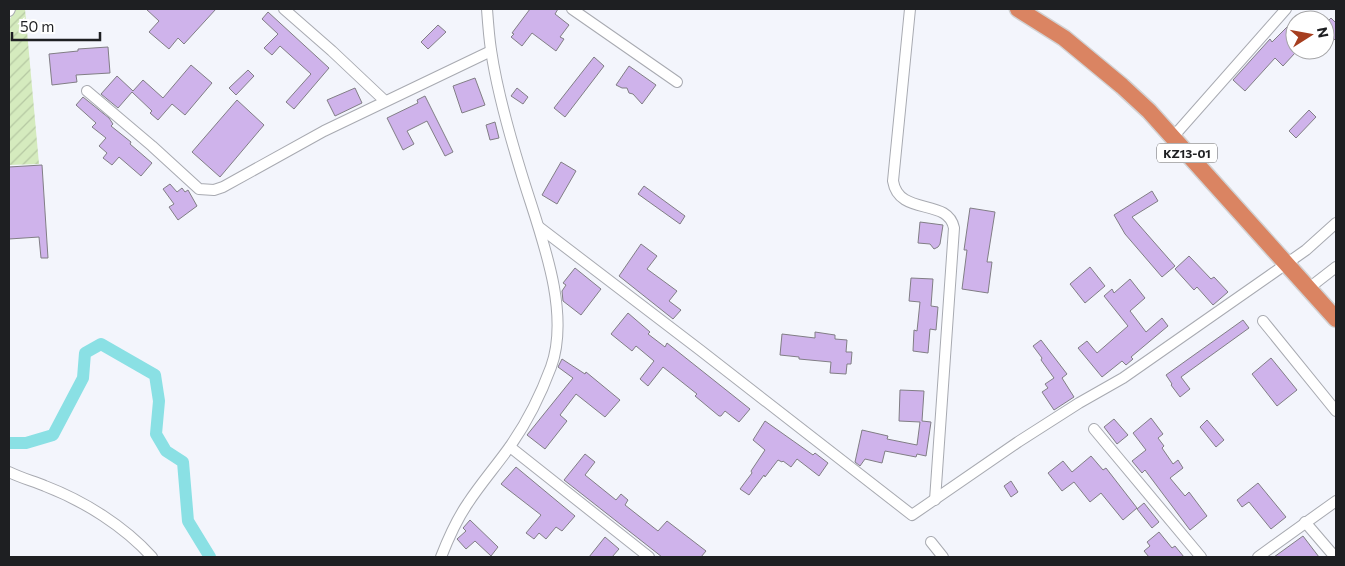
<svg xmlns="http://www.w3.org/2000/svg" width="1345" height="566" viewBox="0 0 1345 566" font-family="Commissioner,sans-serif">
<style>
.garden{fill:url(#garden-furrows)}
.lines{fill:none;stroke-linecap:round;stroke-linejoin:round}
.canal{stroke:#8ae0e4;stroke-width:12}
.building{fill:#cfb3eb;stroke:#817e85}
.minor-casing{stroke:#a8aab1;stroke-width:12}
.trunk-casing{stroke:#d2d2d3;stroke-width:19}
.minor{stroke:#fff;stroke-width:10}
.trunk{stroke:#da8462;stroke-width:16}
.labels{text-anchor:middle;dominant-baseline:central;stroke-width:4;stroke-linejoin:round;paint-order:stroke}
.shield{fill:#fff;stroke:#626264;stroke-width:1}
.shield-label{font-size:12px;font-weight:bold;fill:#1e1f22}
</style>
<defs>
<pattern id="garden-furrows" width="10" height="10" patternUnits="userSpaceOnUse" patternTransform="scale(1.25)"><rect width="10" height="10" fill="#d5ebbe"/><path d="M-1 1l2-2M0 10L10 0M9 11l2-2" fill="none" stroke="#b6c9a3"/></pattern>
</defs>
<rect width="100%" height="100%" fill="#f3f5fc"/>
<polygon class="garden" points="15,9 25,9 39,164 9,165 9,21"/>
<g class="lines">
<polyline class="canal" points="9,443 26,443 53,435 83,378 85,353 101,344 155,375 159,401 156,434 166,451 183,462 188,521 210,557"/>
</g>
<g class="building">
<polygon points="146,9 216,9 184,44 178,38 169,49 149,32 159,21"/>
<polygon points="530,9 558,9 555,14 569,25 560,37 564,39 556,51 532,33 522,46 511,37 514,34 512,33"/>
<polygon points="268,12 329,68 294,109 286,102 311,74 280,46 272,55 264,48 278,34 262,19"/>
<polygon points="1331,18 1336,23 1336,41 1325,30 1325,24"/>
<polygon points="1295,19 1295,53 1283,66 1275,58 1245,91 1233,80 1270,39 1272,42"/>
<polygon points="438,25 446,32 428,49 421,42"/>
<polygon points="108,47 110,73 76,75 77,82 52,85 49,54 78,51 78,49"/>
<polygon points="594,57 604,66 565,117 554,108"/>
<polygon points="191,65 212,83 185,115 172,104 158,120 150,113 152,111 132,92 118,108 101,94 117,76 133,91 143,80 163,98"/>
<polygon points="629,66 656,85 642,104 633,94 629,93 627,88 622,88 616,85"/>
<polygon points="248,70 254,76 236,95 229,88"/>
<polygon points="475,78 485,105 462,113 453,86"/>
<polygon points="355,88 362,103 335,116 327,100"/>
<polygon points="517,88 528,97 523,104 511,96"/>
<polygon points="425,96 453,152 445,156 427,121 407,131 414,144 403,150 387,118 418,103 417,100"/>
<polygon points="83,97 109,118 113,124 111,126 131,142 130,144 152,163 141,176 119,157 112,165 103,158 107,153 99,146 106,138 92,127 96,123 76,105"/>
<polygon points="237,100 264,125 220,177 192,152"/>
<polygon points="1309,110 1316,117 1296,138 1289,131"/>
<polygon points="495,122 499,138 490,140 486,125"/>
<polygon points="561,162 576,171 557,204 542,195"/>
<polygon points="42,165 48,258 41,258 39,237 9,239 9,167"/>
<polygon points="170,184 177,192 182,188 185,192 188,190 197,206 178,220 169,207 174,204 163,189"/>
<polygon points="644,186 685,216 680,224 638,194"/>
<polygon points="1152,191 1158,201 1132,217 1175,266 1162,277 1125,234 1114,215"/>
<polygon points="970,208 995,212 987,262 992,262 988,293 962,289 967,250 964,250"/>
<polygon points="920,222 943,225 940,244 938,247 934,249 930,244 918,243"/>
<polygon points="641,244 657,256 647,269 677,291 669,301 681,310 673,319 619,276"/>
<polygon points="1189,256 1211,279 1214,277 1228,292 1213,305 1197,287 1194,290 1175,269"/>
<polygon points="1090,267 1105,286 1085,303 1070,284"/>
<polygon points="575,268 601,289 581,315 563,301 562,291 566,285 563,283"/>
<polygon points="911,278 933,279 931,306 938,307 936,330 930,329 928,353 913,351 914,330 917,331 920,302 909,301"/>
<polygon points="1130,279 1145,298 1130,311 1146,332 1162,318 1168,326 1131,357 1133,359 1126,365 1122,361 1102,377 1078,348 1087,341 1097,353 1128,326 1104,296 1112,289 1114,293"/>
<polygon points="628,313 650,332 648,334 665,347 667,343 750,409 739,422 725,411 721,416 719,416 695,396 697,394 663,367 648,386 640,379 654,361 636,346 632,351 611,334"/>
<polygon points="1243,320 1249,328 1181,377 1190,389 1180,397 1171,385 1172,384 1166,375"/>
<polygon points="815,332 835,335 835,339 847,340 846,352 852,352 851,364 847,364 846,374 830,373 831,362 799,359 799,357 780,355 782,334 815,338"/>
<polygon points="1041,340 1067,374 1062,378 1074,397 1054,410 1042,392 1048,388 1045,384 1054,378 1041,360 1042,358 1033,346"/>
<polygon points="1271,358 1297,390 1277,406 1252,374"/>
<polygon points="562,359 585,374 586,372 620,400 605,417 576,394 560,415 567,421 545,449 527,435 573,378 558,367"/>
<polygon points="900,390 924,391 922,421 931,422 926,456 917,454 916,457 885,451 882,463 865,459 860,466 855,462 862,430 888,436 887,439 917,445 920,422 899,421"/>
<polygon points="1151,418 1163,434 1158,438 1164,446 1162,448 1173,464 1178,460 1183,468 1170,478 1185,496 1189,492 1207,516 1190,530 1145,470 1142,473 1132,461 1146,450 1133,433"/>
<polygon points="1114,419 1128,435 1117,444 1104,427"/>
<polygon points="1207,420 1224,440 1216,447 1200,427"/>
<polygon points="765,421 813,455 815,453 828,463 819,476 797,459 791,467 783,461 782,462 778,460 765,477 764,475 749,495 740,489 752,473 751,471 765,450 753,440"/>
<polygon points="585,454 595,462 585,475 616,500 621,494 628,500 625,505 658,531 667,521 706,551 701,557 662,557 564,480"/>
<polygon points="1091,456 1103,470 1106,468 1137,508 1123,520 1101,493 1090,502 1074,482 1062,491 1048,473 1063,461 1072,472"/>
<polygon points="516,467 575,516 562,531 556,527 546,539 539,533 534,539 526,533 541,515 501,484"/>
<polygon points="1011,481 1018,492 1011,497 1004,486"/>
<polygon points="1258,483 1286,517 1271,529 1249,502 1242,507 1237,500"/>
<polygon points="1144,503 1159,522 1152,528 1137,509"/>
<polygon points="470,520 498,547 491,556 475,541 466,549 457,539 466,531 463,528"/>
<polygon points="1159,532 1172,548 1175,546 1184,557 1149,557 1144,551 1150,546 1147,542"/>
<polygon points="1303,536 1319,557 1274,557"/>
<polygon points="605,537 619,549 612,557 589,557"/>
</g>
<g class="lines">
<g class="minor-casing">
<g id="minor">
<polyline points="284,9 332,51 385,101"/>
<polyline points="572,9 677,82"/>
<path d="M910,9L893,181C899,217 948,197 954,228L935,500"/>
<polyline points="9,11 10,9"/>
<polyline points="87,91 152,146 199,189 214,190 223,187 324,131 491,51"/>
<polyline points="1173,137 1286,9"/>
<polyline points="539,227 700,350 912,515 1018,442 1079,403 1123,378 1269,276 1306,250 1336,223"/>
<polyline points="1309,288 1336,267"/>
<polyline points="1263,321 1336,411"/>
<polyline points="1094,429 1201,557"/>
<polyline points="510,447 649,557"/>
<path d="M9,472C21,478 33,481 45,486C84,501 124,526 152,557"/>
<polyline points="1305,522 1335,557"/>
<polyline points="931,542 943,557"/>
<path d="M441,557C448,539 457,519 468,503C481,483 497,465 511,445C527,422 541,394 551,367C572,309 538,229 521,172C509,133 497,91 491,50C489,37 488,23 487,9"/>
<polyline points="1258,557 1336,501"/>
</g>
</g>
<g class="trunk-casing">
<polyline id="trunk" points="1018,9 1064,38 1122,86 1149,111 1336,319"/>
</g>
<use href="#minor" class="minor"/>
<use href="#trunk" class="trunk"/>
</g>
<g class="labels">
<rect class="shield" x="1157" y="143.5" width="60" height="19" rx="4"/>
<g class="shield-label">
<text x="1187" y="153">KZ13-01</text>
</g>
</g>
<rect width="1345" height="566" fill="none" stroke="#1e1f22" stroke-width="20"/>
<g transform="translate(1310 35) rotate(79)"><circle r="24" fill="#ffffff" stroke="#a5a5a7"/>
<path d="M0-4L9 19L0 12L-9 19Z" fill="#a63e1f"/>
<text y="-8" font-size="14" font-weight="bold" text-anchor="middle" fill="#1e1f22">N</text>
</g>
<path d="M12 32v8h88v-8" fill="none" stroke="#1e1f22" stroke-width="2.5"/>
<text x="20" y="32" font-size="15" fill="#1e1f22" stroke="#ffffff" stroke-width="4" paint-order="stroke">50 m</text>
</svg>
